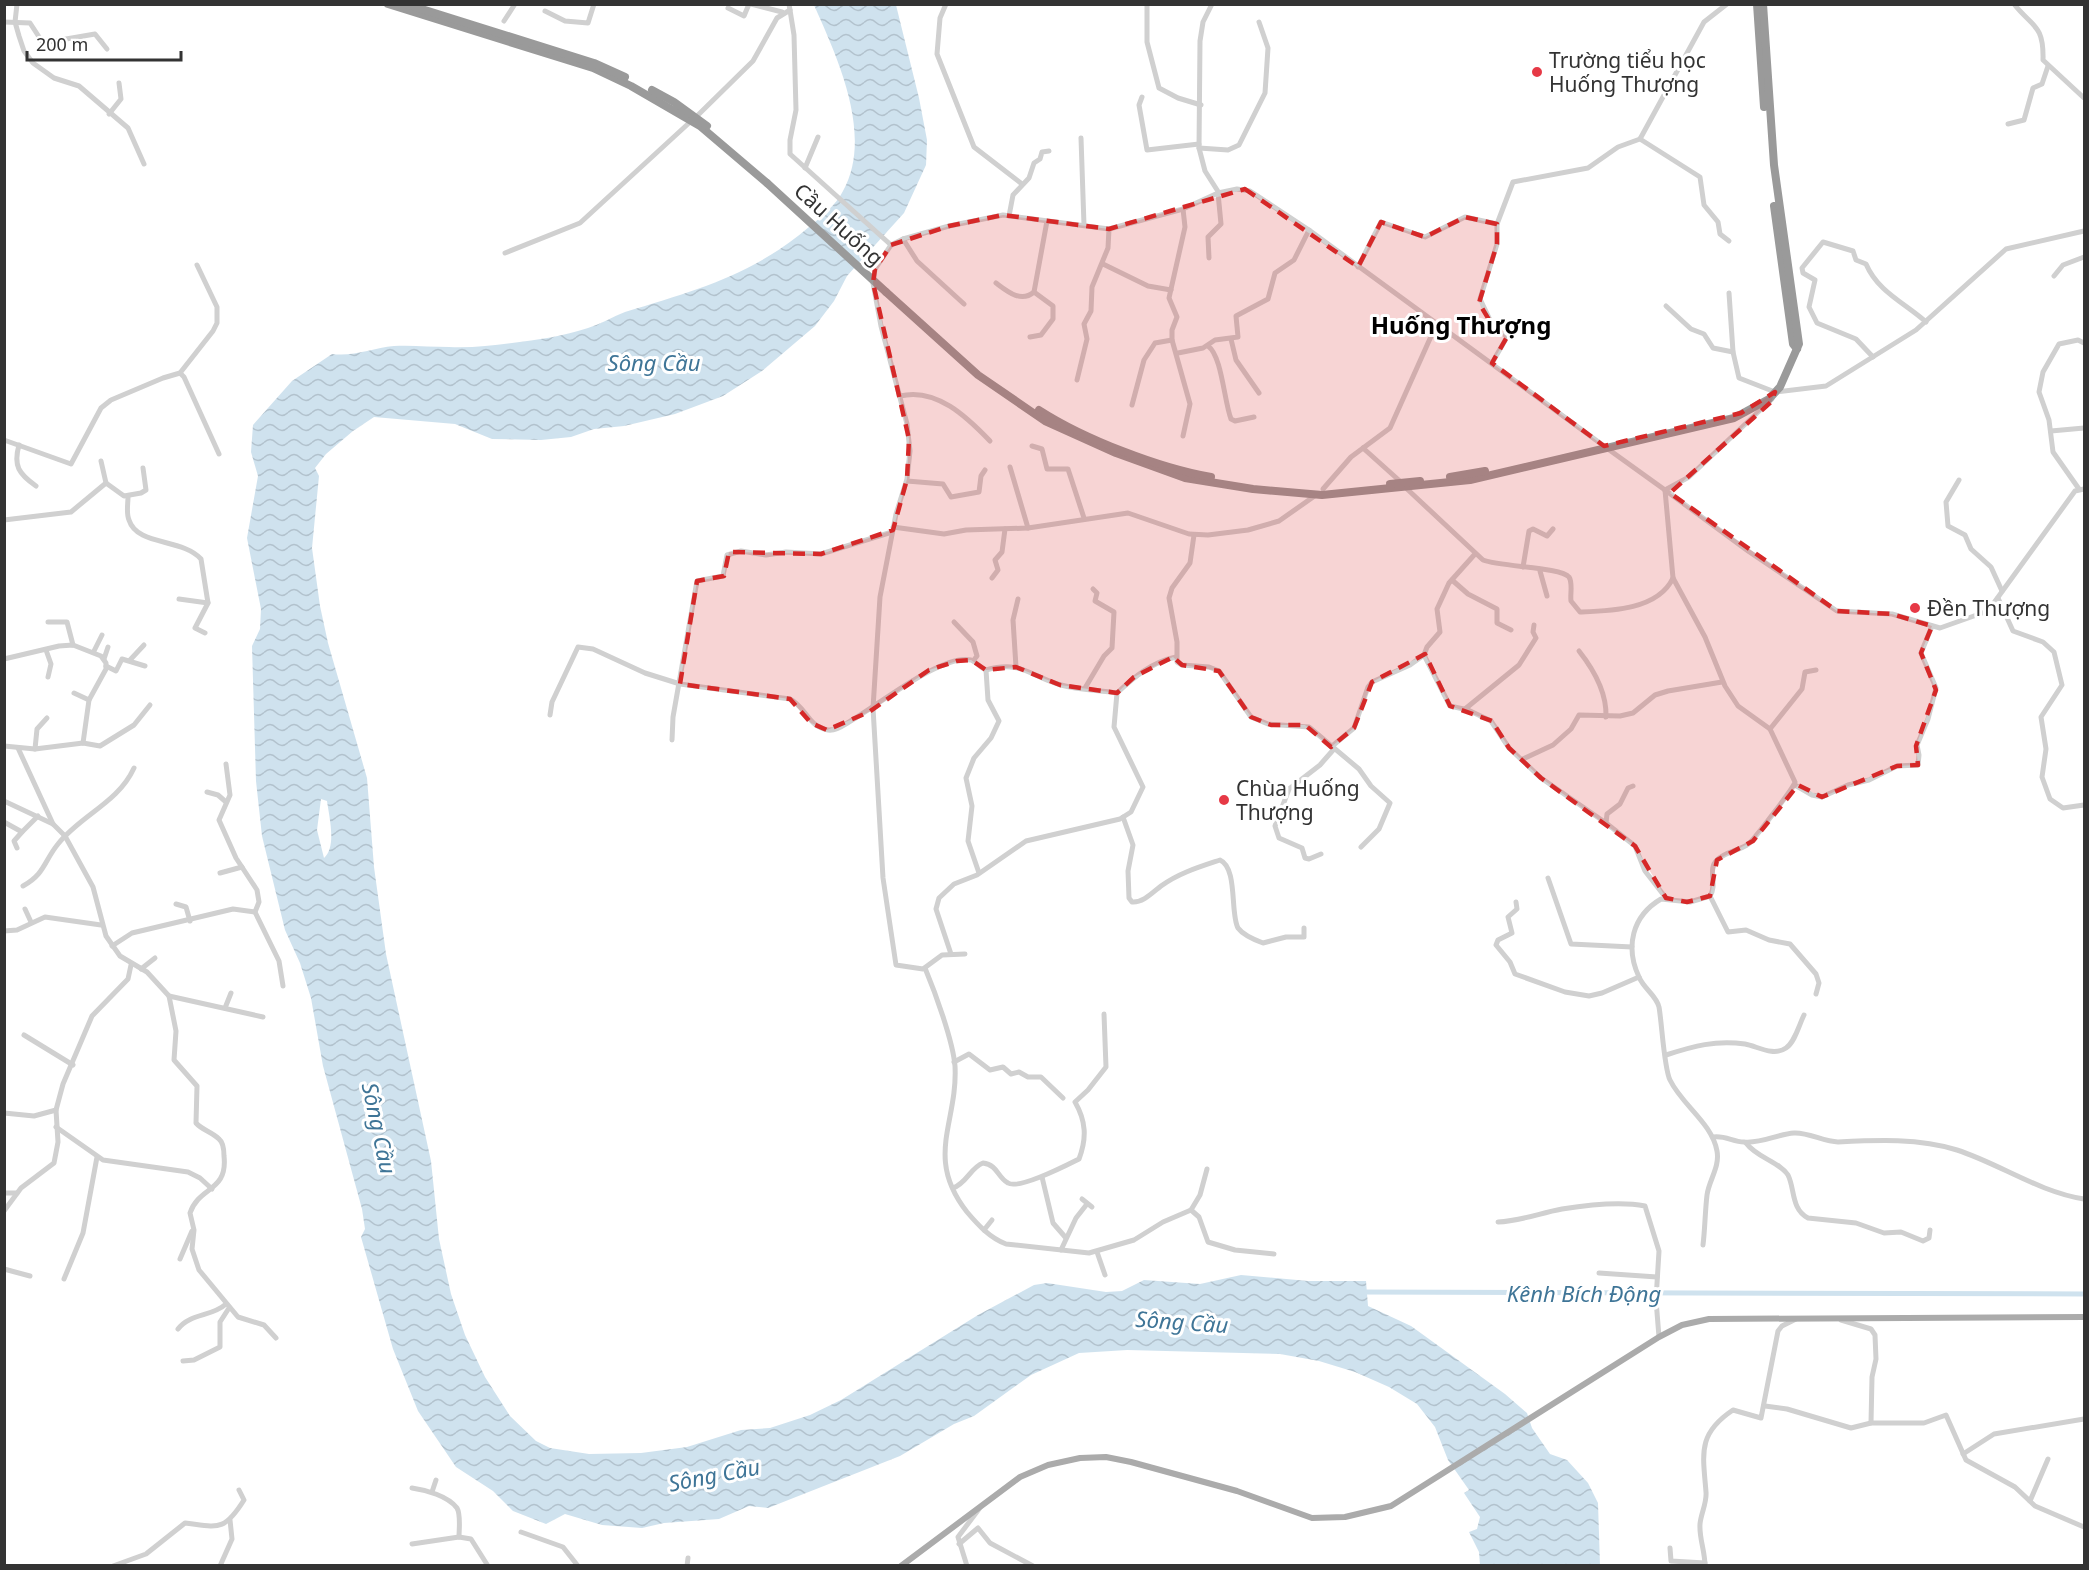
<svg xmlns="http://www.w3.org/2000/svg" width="2089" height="1570" viewBox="0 0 2089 1570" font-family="'Noto Sans',sans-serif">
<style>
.water{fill:url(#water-waves);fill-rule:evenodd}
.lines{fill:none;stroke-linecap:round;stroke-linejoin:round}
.canal{stroke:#cfe2ee;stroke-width:5}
.minor{stroke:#d0d0d0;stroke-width:5}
.major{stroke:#ababab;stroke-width:6}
.highway{stroke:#9a9a9a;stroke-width:8}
.highway-bridge{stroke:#9a9a9a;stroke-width:8}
.marked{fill:#d62828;fill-opacity:0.2;stroke:#d62828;stroke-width:4.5;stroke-dasharray:12 8;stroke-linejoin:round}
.poi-dot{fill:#e63946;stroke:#fff;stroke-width:2}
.labels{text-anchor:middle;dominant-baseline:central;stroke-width:6;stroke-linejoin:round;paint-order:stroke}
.poi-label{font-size:21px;fill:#333;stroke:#fff;text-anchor:start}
.street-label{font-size:21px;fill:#333;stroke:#fff}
.water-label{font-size:22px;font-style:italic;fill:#3f7597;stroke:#fff}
.quarter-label{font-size:24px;font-weight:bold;fill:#000;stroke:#fff}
</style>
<defs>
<pattern id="water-waves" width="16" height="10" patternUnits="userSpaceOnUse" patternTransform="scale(1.5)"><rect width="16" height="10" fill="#cfe2ee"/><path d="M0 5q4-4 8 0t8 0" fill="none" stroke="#b2c2cd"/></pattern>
</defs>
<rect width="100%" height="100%" fill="#fff"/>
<path class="water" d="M814,5H896L919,98L927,140L926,165L904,213L847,276L834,301L815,326L762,371L723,396L675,414L624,426L594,429L571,437L541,440L492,439L455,424L374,417L353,431L326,454L315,468L319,476L312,548L320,606L328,643L367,778L374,867L386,954L431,1161L439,1239L451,1294L465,1335L485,1377L510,1416L536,1441L550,1448L589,1454L641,1453L687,1447L741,1430L770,1428L810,1415L841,1400L978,1315L1034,1285L1047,1283L1106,1292L1122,1291L1144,1280L1200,1284L1241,1275L1308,1281H1366L1368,1306L1411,1326L1505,1394L1527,1413L1532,1428L1550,1454L1567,1460L1588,1483L1598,1503L1600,1565H1480L1479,1552L1469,1532L1477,1529L1480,1517L1464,1493L1469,1490L1448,1460L1435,1427L1417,1404L1389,1387L1355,1372L1319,1361L1280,1354L1127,1350L1079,1353L1031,1375L974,1416L954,1424L900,1456L768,1508L749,1506L719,1519L664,1523L642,1528L602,1525L565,1514L546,1524L513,1511L493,1491L456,1467L418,1411L393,1349L361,1237L365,1229L362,1209L323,1066L311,998L300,963L285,930L262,836L256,781L252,646L260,629L261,609L247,538L258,476L251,452L253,425L292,381L332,354C353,357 373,348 394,346C412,345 431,347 449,347C469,348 492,346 512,343C537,340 564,336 588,328C601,324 612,317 625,312C696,290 751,276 809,227C821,217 836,205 843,191C874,135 837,57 814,5ZM321,799L327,801C329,816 337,847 324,858L317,830Z"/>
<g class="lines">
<polyline class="canal" points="1360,1292 2084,1294"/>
<g class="minor">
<polyline points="17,4 15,22 19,36 24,51 33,63 54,78 79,86 128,128 144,164"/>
<polyline points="751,4 782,12"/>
<polyline points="789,4 794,35 796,110 790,140 790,154 891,245"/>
<polyline points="946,4 940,18 937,54 974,147 1022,184"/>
<polyline points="1147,4 1147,42 1159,88 1178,98 1201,105"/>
<polyline points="1212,4 1203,22 1200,41 1199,148 1205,171 1219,193"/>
<path d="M2014,4C2032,27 2044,24 2043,60L2084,98"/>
<polyline points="728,8 744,16 749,4"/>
<polyline points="545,11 565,21 588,23 594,4"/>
<polyline points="504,21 515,4"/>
<polyline points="4,22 30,23 43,43 95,34 107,49"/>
<polyline points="1142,97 1139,105 1147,150 1199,144"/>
<polyline points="109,114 121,99 119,83"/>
<polyline points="698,115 753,61 777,18 790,10"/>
<polyline points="2008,124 2024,120 2033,88 2042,84 2048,66"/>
<polyline points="1081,138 1084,225"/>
<polyline points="1640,139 1700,177 1704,205 1718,222 1720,234 1729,241"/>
<polyline points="1199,148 1228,150 1239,145 1265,93 1268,48 1259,22"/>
<polyline points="805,168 818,137"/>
<polyline points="1009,216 1013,195 1029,178 1034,163 1040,159 1042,152 1049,151"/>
<polyline points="903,239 917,261 964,304"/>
<polyline points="505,253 580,223 689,123"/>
<polyline points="1209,258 1208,237 1221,224 1218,193"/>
<polyline points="1103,264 1148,286 1171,290"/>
<polyline points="1358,267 1381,222 1425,237 1465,217 1497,224"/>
<polyline points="2054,276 2063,265 2084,257"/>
<path d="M996,283C1008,292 1021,303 1034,292L1047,221"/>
<polyline points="1729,293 1733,352 1739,378 1775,392 1826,386 1916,330 2006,249 2084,231"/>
<polyline points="1666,306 1691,329 1704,334 1713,348 1733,352"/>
<polyline points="1030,337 1041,335 1053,319 1053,306 1034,292"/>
<polyline points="1231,339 1236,360 1259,393"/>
<path d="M1208,346C1222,356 1224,401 1231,419L1235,421L1254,417"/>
<polyline points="1178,353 1203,348 1215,340 1238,337 1236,316 1268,299 1275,273 1294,260 1309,230"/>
<path d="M1873,357L1856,339L1817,323L1809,307L1815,280L1803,273L1802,268L1823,242L1853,251L1856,260L1866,264C1878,292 1905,303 1926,322"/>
<polyline points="1492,363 1507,337 1491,322 1480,299 1497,244 1497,224 1513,182 1588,168 1618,147 1640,139 1704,22 1727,4"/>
<polyline points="180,373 184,377 219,454"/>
<polyline points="1077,380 1087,339 1084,324 1091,311 1092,287 1108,248 1109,229"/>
<path d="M900,396C936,387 967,417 990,441"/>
<polyline points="1132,405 1144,360 1155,343 1172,340"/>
<polyline points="2051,431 2084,428"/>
<polyline points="1183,436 1190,404 1172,340 1172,330 1177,317 1169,298 1185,227 1183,209"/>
<polyline points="4,440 71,464 101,408 111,400 163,378 180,373 213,331 217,323 217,307 197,265"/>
<path d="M19,445C13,466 19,474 36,486"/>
<polyline points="1032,446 1042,449 1047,469 1068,469 1084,518"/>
<polyline points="1363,448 1402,483"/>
<polyline points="1608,449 1665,490 1689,477 1772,399"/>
<polyline points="1010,467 1028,528"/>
<polyline points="1959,480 1946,502 1948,526 1965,535 1971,549 1991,567 2002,591"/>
<polyline points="907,481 943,484 951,497 979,492 981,476 985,470"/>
<polyline points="106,483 124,496 141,493 146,490 143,468"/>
<path d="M1406,488L1483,560C1501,567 1561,567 1569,577C1573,583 1570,594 1571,601L1580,612C1610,611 1658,610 1673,578"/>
<polyline points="1323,489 1351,457 1390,428 1437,323"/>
<polyline points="2079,489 2053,452 2049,420 2039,392 2043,372 2059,344 2078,340 2084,343"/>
<path d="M1665,490L1673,578L1705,637L1725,686L1738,706L1770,729L1795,782C1794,787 1752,843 1747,845C1737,851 1725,852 1717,860C1707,869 1718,884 1710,896L1690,902L1661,899C1632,916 1625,947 1639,977C1644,989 1656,995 1659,1007C1662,1024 1664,1068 1670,1080C1682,1105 1712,1123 1717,1151C1720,1167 1709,1180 1707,1195C1705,1212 1705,1229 1703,1245"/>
<polyline points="1665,490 1748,551 1837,611 1892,614 1940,628 1988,611 2075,491 2084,489"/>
<path d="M128,497C128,504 126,513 129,520C137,546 182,538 201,559L208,603L195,628L205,633"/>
<polyline points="4,520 71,512 106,483 101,461"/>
<polyline points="893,527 944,534 966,530 1028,528 1128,513 1189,534 1208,535 1248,530 1279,521 1316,495"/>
<polyline points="1194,535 1190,563 1172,588 1169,598 1177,642 1177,662 1182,665 1209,667 1219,671 1251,717 1268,724 1309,727 1359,769 1371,786 1390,803 1379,829 1361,847"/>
<polyline points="1523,567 1529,531 1533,529 1547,536 1553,529"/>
<polyline points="1540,571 1547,596"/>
<polyline points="992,578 998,570 995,560 1002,552 1005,529"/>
<polyline points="1452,580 1468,594 1497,609 1497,623 1511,630"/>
<polyline points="1998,598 2013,631 2043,642 2054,652 2062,685 2041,717 2046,749 2042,777 2050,799 2063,808 2084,805"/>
<polyline points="179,599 208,603"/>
<polyline points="48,622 67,622 73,645"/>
<polyline points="954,622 973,642 977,656 973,661"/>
<polyline points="46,650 51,664 48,677"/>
<polyline points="94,651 102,635"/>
<path d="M1579,651C1594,670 1607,692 1606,717"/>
<polyline points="1424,655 1450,706 1468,710 1491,721 1509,748 1541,778 1606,823"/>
<polyline points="4,659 59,646 73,645 101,656 106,663 106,669 89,700 83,743"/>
<polyline points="104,659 108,647"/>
<polyline points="130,660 144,645"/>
<polyline points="106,666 116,671 122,659 145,666"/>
<polyline points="1016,667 1013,620 1018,599"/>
<polyline points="1085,688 1104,656 1112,648 1114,612 1095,601 1097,593 1093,589"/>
<polyline points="74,693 89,700"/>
<polyline points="1465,709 1519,665 1536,638 1533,632 1534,625"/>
<path d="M550,715L552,702L578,647L593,649L645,673L680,684L790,699C806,707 808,727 828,730C836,731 842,726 849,722C876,707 942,653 971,660C977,662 980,668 986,670C1022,660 1029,676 1061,685C1079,690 1099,690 1117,693"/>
<polyline points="1770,729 1802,689 1805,672 1816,670"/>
<polyline points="672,740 673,717 697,581 723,576 727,555 741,551 766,555 786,552 821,554 892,532"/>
<polyline points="4,746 35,749 83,743 100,746 134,725 150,705"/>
<polyline points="1331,747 1354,728 1368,687 1372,682 1410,665 1424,655 1427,647 1440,632 1437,609 1449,583 1475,554"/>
<polyline points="18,748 53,824"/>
<polyline points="35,749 37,729 47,718"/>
<polyline points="1523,759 1553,745 1571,729 1579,715 1620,716 1633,713 1655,695 1668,691 1722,682"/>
<polyline points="226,764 230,795 219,820 236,858 257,890 259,902 255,912 279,961 283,986"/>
<polyline points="1795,785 1812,795 1822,797 1848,785 1869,780 1897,766 1918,765 1919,755 1917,745 1928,719 1936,688 1921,653 1932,626"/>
<polyline points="1633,786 1628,788 1620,804 1607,814 1606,823 1635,846 1645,871 1666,898"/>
<polyline points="207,792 218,795 226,802"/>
<path d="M4,801L53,824L65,836L93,887L106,936L120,956L147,972L169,996L176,1031L174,1060L197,1086L196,1123C202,1130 212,1132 219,1139C224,1143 224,1151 224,1156C228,1192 199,1186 190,1213L194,1230L192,1249L199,1270L238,1317L264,1325L276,1338"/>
<path d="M1123,817L1133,845L1128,871L1129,898L1132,902C1143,903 1153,892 1161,886C1179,873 1199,867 1220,860C1238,868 1230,914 1238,928C1243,935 1255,940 1263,943L1286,937H1304V928"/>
<polyline points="4,822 22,832 38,816"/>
<polyline points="17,848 14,841 22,832"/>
<polyline points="1321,854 1309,859 1305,858 1302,848 1279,838 1275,826 1289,789 1320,765 1334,749"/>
<polyline points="220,873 242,867"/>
<polyline points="979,873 968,841 972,806 966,778 974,758 991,738 999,721 988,700 986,670"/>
<polyline points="1548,878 1571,944 1632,947"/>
<path d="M23,886C45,874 44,861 58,844C81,815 118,803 134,768"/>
<polyline points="1710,896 1728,932 1746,930 1769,940 1790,944 1816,974 1819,983 1816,994"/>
<polyline points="1516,902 1517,909 1508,917 1512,933 1498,940 1496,945 1510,962 1515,974 1565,992 1589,996 1602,993 1639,977"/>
<polyline points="176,904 186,907 190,921"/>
<polyline points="25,909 31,922"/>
<polyline points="4,931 17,930 45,917 101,925"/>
<polyline points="112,946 132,933 233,909 255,912"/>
<path d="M951,954L936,909L939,898L954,884L977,875L1026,841L1120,819L1131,812L1143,787L1114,727L1117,693C1134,677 1152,662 1176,657"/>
<polyline points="965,954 942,955 923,969 896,965 883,878 873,708 880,597 896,514 907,479 910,451 907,424 881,326 873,283 875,269 891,245 903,239 949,226 1003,215 1109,229 1183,209 1218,193 1237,189 1250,191 1309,230 1604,446"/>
<path d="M925,968C935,992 953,1041 955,1066C958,1123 924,1157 967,1212C978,1225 990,1238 1006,1244L1089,1253L1134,1240L1163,1222L1191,1210L1200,1195L1207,1169"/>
<polyline points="141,969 155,958"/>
<polyline points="169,996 263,1017"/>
<polyline points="225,1008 231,993"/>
<polyline points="24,1035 73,1065"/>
<path d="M1666,1055C1694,1046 1715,1040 1745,1044C1757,1046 1773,1057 1786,1048C1795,1042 1799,1025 1804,1015"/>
<polyline points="954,1062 969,1054 990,1070 1003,1067 1011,1074 1019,1072 1028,1077 1041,1077 1063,1098"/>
<polyline points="4,1113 34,1116 56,1110"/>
<polyline points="56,1127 103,1160 188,1172 200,1178 212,1189"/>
<path d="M1713,1137C1725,1135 1733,1142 1744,1142C1761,1144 1778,1134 1794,1133C1808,1132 1824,1142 1838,1142C1877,1140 1919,1138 1957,1150C2000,1164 2039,1192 2084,1199"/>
<path d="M1746,1143C1757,1158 1780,1162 1788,1175C1795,1189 1791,1209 1808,1218L1856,1223L1884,1233L1901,1232L1923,1241L1929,1238L1930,1230"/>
<polyline points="1042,1177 1053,1223 1066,1238"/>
<path d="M953,1188C967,1183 970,1168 983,1163C998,1165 997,1177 1008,1183C1019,1190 1067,1165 1079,1159C1087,1138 1086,1121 1075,1102L1088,1090L1106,1067L1104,1014"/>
<polyline points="4,1193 17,1193"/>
<polyline points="1082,1199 1092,1207"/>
<polyline points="1191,1210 1199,1217 1208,1242 1235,1250 1274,1254"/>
<polyline points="4,1211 21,1188 54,1163 58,1142 56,1110 63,1084 92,1016 128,979 131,965"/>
<path d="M1498,1222C1521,1221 1540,1213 1562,1209C1587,1205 1620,1201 1645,1206L1659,1251L1656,1300L1659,1337"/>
<polyline points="984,1230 992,1220"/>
<polyline points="1061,1250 1076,1218 1087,1204"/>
<polyline points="1097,1252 1105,1275"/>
<polyline points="180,1259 192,1231"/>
<polyline points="4,1269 30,1276"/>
<polyline points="1599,1273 1657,1277"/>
<polyline points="64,1279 83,1233 97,1157"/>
<polyline points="1841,1320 1871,1329 1875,1335 1876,1359 1872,1377 1871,1423"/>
<path d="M178,1329C190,1313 212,1317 226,1304"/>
<polyline points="183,1361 194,1360 220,1347 220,1322 229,1308"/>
<polyline points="1765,1406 1787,1409 1851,1428 1871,1423 1924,1423 1946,1415 1966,1460 2015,1487 2035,1506 2084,1527"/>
<polyline points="1963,1454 1994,1434 2084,1419"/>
<path d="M412,1488C426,1490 448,1496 457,1508C461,1515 459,1529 459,1537"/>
<polyline points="432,1492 436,1480"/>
<polyline points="2030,1501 2048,1459"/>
<polyline points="521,1532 563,1547 578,1566"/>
<polyline points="412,1544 459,1537 471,1539 488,1566"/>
<polyline points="959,1544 978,1528 990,1543 1033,1566"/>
<polyline points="1670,1548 1671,1561 1705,1563"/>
<path d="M113,1566L146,1554L185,1523C218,1527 224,1532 244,1500L239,1490"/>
<polyline points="220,1566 232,1539 230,1520"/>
<polyline points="687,1566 688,1558"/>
<polyline points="967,1566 958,1537 979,1509"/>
<path d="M1705,1566C1705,1551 1699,1538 1700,1524C1701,1513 1707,1503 1706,1492C1703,1454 1697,1434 1733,1410L1761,1418L1778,1331L1782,1326L1796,1319"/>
</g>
<polyline class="major" points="901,1566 1020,1477 1048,1465 1080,1458 1106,1457 1131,1462 1237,1491 1312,1518 1345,1517 1391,1506 1659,1337 1682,1325 1709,1319 2084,1317"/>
<g class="highway">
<polyline points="388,4 593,68 631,86 700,126 767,183"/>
<polyline points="406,4 594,63 625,77"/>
<polyline points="1757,4 1764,107"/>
<polyline points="652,90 674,102 707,126"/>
<polyline points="1774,206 1793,344 1797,349"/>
<polyline points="886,292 978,375 1045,421 1116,453 1185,478 1253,489 1322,495 1470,480 1734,418 1769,399 1780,387 1799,344 1774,165 1763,4"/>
<path d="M1039,410C1084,439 1159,468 1211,477"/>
<polyline points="1450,477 1485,471"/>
<polyline points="1390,484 1420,481"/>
</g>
<polyline class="highway-bridge" points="767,183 886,292"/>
</g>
<path class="marked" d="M1245,189L1358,267L1381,222L1425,237L1465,217L1497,224V244L1479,303L1491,323L1507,337L1492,363L1604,446L1741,413L1775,392L1771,402L1670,493L1837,611L1892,614L1932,626L1921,653L1936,690L1916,746L1918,765L1897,766L1822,797L1798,785L1753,841L1717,860L1710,896L1687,902L1666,898L1635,846L1541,778L1509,748L1492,721L1450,706L1425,654L1372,682L1354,728L1331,747L1305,725H1271L1251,717L1219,671L1182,665L1173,657L1134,677L1117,693L1060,685L1016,667L986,670L971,660L957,661L929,670L869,712L827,730L811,723L790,699L680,684L697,581L724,576L729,552L821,554L893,530L907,479L909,439L873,283L875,269L891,245L949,226L1003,215L1109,229Z"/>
<g class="poi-dot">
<circle cx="1537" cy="72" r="6"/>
<circle cx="1915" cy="608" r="6"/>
<circle cx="1224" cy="800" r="6"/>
</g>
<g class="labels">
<g class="poi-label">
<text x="1549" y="60">Trường tiểu học<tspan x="1549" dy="24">Huống Thượng</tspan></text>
<text x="1927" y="608">Đền Thượng</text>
<text x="1236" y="788">Chùa Huống<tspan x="1236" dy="24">Thượng</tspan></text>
</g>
<g class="street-label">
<text transform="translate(839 224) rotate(42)">Cầu Huống</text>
</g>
<g class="water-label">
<text x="654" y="362">Sông Cầu</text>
<text transform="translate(380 1128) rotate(78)">Sông Cầu</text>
<text x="1584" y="1293">Kênh Bích Động</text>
<text transform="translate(1182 1321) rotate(4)">Sông Cầu</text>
<text transform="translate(714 1474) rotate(-11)">Sông Cầu</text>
</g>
<g class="quarter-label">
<text x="1461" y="324">Huống Thượng</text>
</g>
</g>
<rect width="2089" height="1570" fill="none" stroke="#333333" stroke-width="12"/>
<path d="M27 51v9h154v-9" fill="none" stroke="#333333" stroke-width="3"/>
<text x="36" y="51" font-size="18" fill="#333333" stroke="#ffffff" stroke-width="4.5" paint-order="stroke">200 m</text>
</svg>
